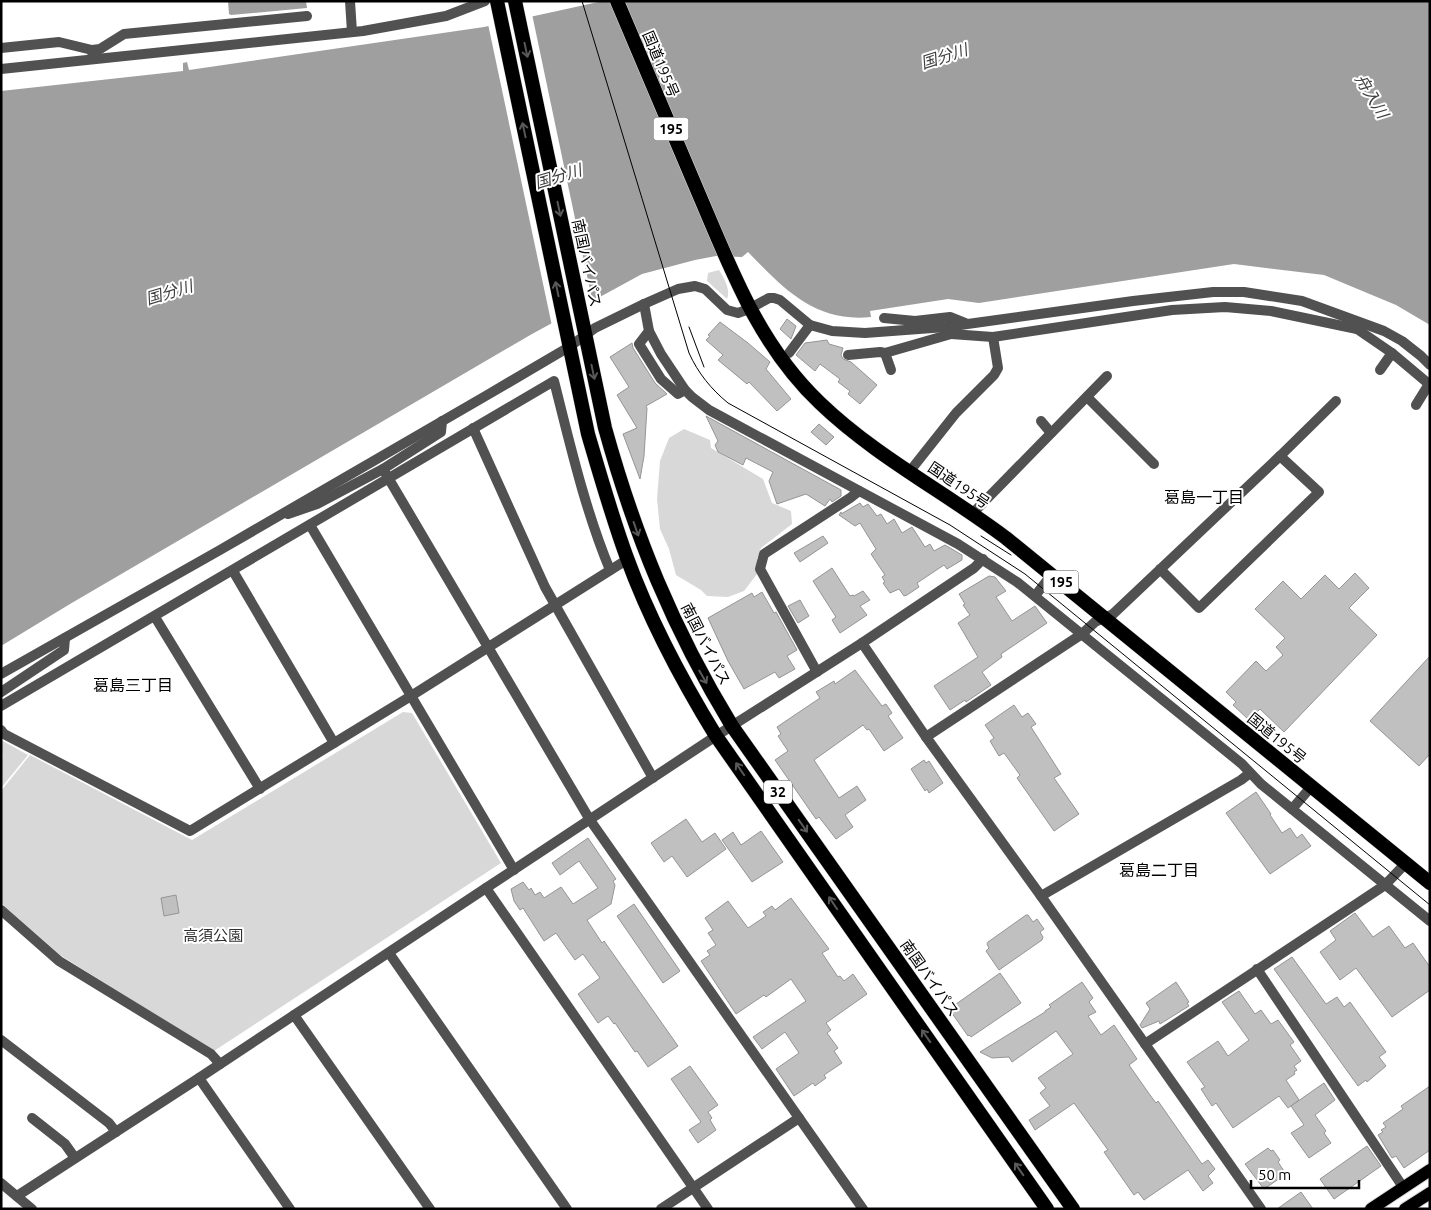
<svg xmlns="http://www.w3.org/2000/svg" width="1431" height="1210" viewBox="0 0 1431 1210" font-family="Ubuntu,'Noto Sans JP',sans-serif">
<style>
.green{fill:#d8d8d8}
.water{fill:#9f9f9f}
.pier{fill:#fff}
.building{fill:#c0c0c0;stroke:#959595}
.lines{fill:none;stroke-linecap:round;stroke-linejoin:round}
.primary-casing{stroke:#dbdbdb;stroke-width:14}
.trunk-casing{stroke:#dbdbdb;stroke-width:15}
.minor{stroke:#515151;stroke-width:10}
.tertiary{stroke:#515151;stroke-width:10}
.primary{stroke:#000;stroke-width:12}
.trunk{stroke:#000;stroke-width:14}
.tram{stroke:#000;stroke-width:1}
.oneway{stroke:#595959}
.labels{text-anchor:middle;dominant-baseline:central;stroke-width:4;stroke-linejoin:round;paint-order:stroke}
.shield{fill:#fff;stroke:#4c4c4c;stroke-width:1}
.shield-label{font-size:14px;font-weight:bold;fill:#000}
.street-label{font-size:15px;fill:#000;stroke:#fff}
.park-label{font-size:15px;fill:#2f2f2f;stroke:#fff}
.water-label{font-size:16px;font-style:italic;fill:#404040;stroke:#fff}
.neighbourhood-label{font-size:16px;fill:#000;stroke:#fff}
</style>
<rect width="100%" height="100%" fill="#fff"/>
<g class="green">
<path d="M719,270C724,278 731,290 727,299L707,281L708,273Z"/>
<polygon points="684,429 710,440 711,448 763,479 772,503 791,511 792,524 761,548 757,559 757,574 744,591 728,597 707,596 701,590 676,575 669,549 660,529 657,499 660,461 669,438"/>
<polygon points="403,712 412,713 501,863 214,1051 60,955 1,903 1,791 30,755 192,840"/>
<polygon points="1,740 28,755 1,788 1,760 3,756 1,755"/>
</g>
<g class="water">
<polygon points="228,1 306,1 307,8 231,15 229,14"/>
<path d="M603,1H1430V325L1396,305L1324,275L1234,264L979,303L948,299L870,311L871,317C815,323 784,289 748,252L742,257L716,256L695,260L642,274L532,334L70,604L1,646V91L183,71V63L187,62L189,70L484,27Z"/>
</g>
<polygon class="pier" points="532,14 593,304 552,326 488,24"/>
<g class="building">
<polygon points="787,319 796,326 791,339 780,329"/>
<polygon points="720,322 748,343 770,362 766,369 791,399 777,411 749,382 747,384 718,360 723,355 706,340 710,336 708,335"/>
<polygon points="827,340 829,344 843,348 841,355 843,359 851,362 877,385 860,404 848,394 850,391 838,382 840,379 820,364 815,371 796,355 805,343"/>
<polygon points="632,343 633,348 655,383 667,394 646,406 647,408 644,456 640,479 623,434 637,428 617,395 629,387 610,357"/>
<polygon points="706,416 841,490 841,496 832,502 830,499 825,506 806,494 777,504 769,481 773,472 746,458 743,465 718,452 715,445 718,441"/>
<polygon points="819,424 834,437 826,445 811,432"/>
<polygon points="860,503 863,507 868,504 877,516 881,514 887,524 894,519 902,533 912,527 925,547 930,544 934,551 945,545 962,555 962,560 947,569 944,565 917,583 919,587 907,595 904,596 899,589 890,593 883,583 885,582 882,577 885,575 871,554 876,549 860,523 855,526 839,515 841,512 841,514"/>
<polygon points="823,536 828,543 800,562 794,553"/>
<polygon points="832,568 850,596 853,595 854,596 863,591 870,600 860,606 867,615 840,633 832,620 836,617 813,581"/>
<polygon points="1355,573 1369,588 1349,608 1377,635 1284,732 1260,709 1249,720 1233,705 1236,702 1226,692 1256,661 1266,671 1283,655 1276,647 1285,638 1255,609 1283,581 1301,599 1325,575 1339,589"/>
<polygon points="989,576 995,577 1006,591 996,597 1012,621 1035,606 1047,623 1001,654 1002,657 982,672 991,685 966,702 965,700 950,710 934,686 978,657 958,623 970,615 963,605 965,604 959,594"/>
<polygon points="762,592 774,613 776,612 797,650 787,656 795,669 779,678 775,672 744,689 728,661 708,618 752,593 754,597"/>
<polygon points="800,600 809,616 798,623 788,606"/>
<polygon points="1430,656 1430,754 1419,766 1370,721"/>
<polygon points="855,670 882,706 886,704 892,713 888,716 903,738 884,751 869,729 867,730 863,725 814,760 839,798 857,786 866,800 845,815 853,827 836,839 819,817 816,819 775,760 788,751 778,736 781,734 777,727 820,698 816,692 834,681 835,684"/>
<polygon points="1014,705 1022,717 1028,713 1036,724 1031,727 1061,774 1054,778 1079,814 1054,831 1017,778 1020,775 1004,753 999,756 990,741 994,738 985,725"/>
<polygon points="924,760 926,763 929,761 943,783 929,793 927,789 925,791 911,769"/>
<polygon points="1256,792 1271,814 1270,815 1282,833 1290,828 1297,838 1302,834 1311,846 1270,874 1226,813"/>
<polygon points="686,819 702,842 715,833 726,849 687,877 672,856 664,862 651,843"/>
<polygon points="761,831 783,862 752,882 722,840 733,832 741,845"/>
<polygon points="588,838 616,879 613,881 615,885 611,904 587,920 602,943 604,941 678,1046 648,1067 637,1051 635,1052 615,1023 614,1024 608,1016 598,1023 578,994 600,978 583,954 575,960 556,933 544,941 523,908 520,910 514,901 511,889 523,882 529,890 531,888 535,895 540,892 544,898 561,887 573,904 598,888 579,861 560,875 552,863"/>
<polygon points="176,895 179,913 164,916 161,898"/>
<polygon points="791,898 829,949 822,953 838,977 840,976 844,981 853,974 867,994 826,1023 831,1030 827,1033 838,1048 834,1051 842,1063 824,1075 826,1078 815,1086 813,1083 794,1096 776,1069 799,1053 785,1032 762,1049 753,1037 806,1001 791,979 766,997 764,995 736,1014 701,961 710,955 707,951 716,945 708,933 713,930 705,918 728,901 748,928 766,916 763,912 772,906 775,910"/>
<polygon points="634,904 680,971 663,983 617,916"/>
<polygon points="1355,913 1373,937 1389,926 1405,948 1413,943 1430,967 1430,990 1392,1017 1356,968 1340,980 1320,952 1336,940 1330,931"/>
<polygon points="1026,915 1028,915 1033,922 1037,919 1044,929 1040,932 1043,937 1042,940 999,970 986,951 989,948 987,944 988,942"/>
<polygon points="1292,957 1326,1004 1337,997 1344,1007 1350,1002 1386,1052 1379,1057 1386,1066 1367,1082 1366,1080 1358,1086 1274,969"/>
<polygon points="1000,973 1021,1003 971,1037 969,1035 968,1036 949,1009"/>
<polygon points="1082,982 1093,998 1089,1002 1096,1012 1088,1016 1101,1035 1114,1025 1137,1059 1129,1065 1150,1095 1156,1103 1158,1101 1202,1164 1208,1160 1215,1169 1208,1176 1213,1183 1203,1191 1188,1170 1144,1200 1138,1192 1134,1195 1104,1152 1108,1150 1074,1103 1035,1130 1029,1120 1050,1106 1040,1093 1046,1088 1038,1078 1073,1054 1056,1031 1012,1062 1009,1057 992,1058 980,1052 1045,1012 1045,1011 1051,1007 1049,1005"/>
<polygon points="1176,982 1189,1002 1187,1003 1189,1006 1160,1024 1159,1021 1142,1028 1140,1025 1150,1009 1146,1003"/>
<polygon points="1239,991 1255,1014 1261,1010 1271,1024 1278,1020 1294,1042 1290,1045 1301,1061 1294,1066 1297,1070 1294,1072 1295,1074 1286,1080 1299,1100 1288,1108 1279,1096 1233,1128 1216,1103 1212,1106 1201,1089 1205,1087 1187,1062 1218,1041 1228,1056 1249,1040 1222,1002"/>
<polygon points="690,1066 718,1105 708,1112 712,1118 710,1120 716,1130 698,1143 689,1130 701,1122 671,1079"/>
<polygon points="1324,1083 1335,1100 1315,1115 1326,1131 1324,1133 1331,1143 1309,1158 1291,1133 1304,1125 1291,1106"/>
<polygon points="1430,1086 1430,1150 1404,1168 1396,1156 1392,1158 1378,1135 1383,1132 1381,1130 1386,1127 1383,1123 1403,1109 1401,1106"/>
<polygon points="1367,1146 1381,1166 1334,1199 1320,1179"/>
<polygon points="1268,1148 1271,1151 1273,1150 1280,1160 1278,1162 1286,1174 1264,1189 1245,1164"/>
<polygon points="1301,1192 1313,1209 1277,1209"/>
</g>
<g class="lines">
<g class="primary-casing">
<g id="primary">
<polyline points="1371,1209 1430,1170"/>
<polyline points="1405,1209 1430,1193"/>
</g>
</g>
<g class="trunk-casing">
<g id="trunk">
<path d="M497,1L588,434C600,475 612,517 627,558C650,621 681,679 716,736L1047,1209"/>
<path d="M515,1L605,428C635,536 673,629 732,726L1073,1209"/>
<path d="M617,1C644,65 671,129 698,192C731,269 758,344 820,403C875,456 945,492 1006,538L1430,883"/>
</g>
</g>
<g class="minor">
<polyline points="350,1 352,32"/>
<polyline points="1,48 59,42 92,50"/>
<polyline points="93,59 92,50 100,49 124,34 307,16"/>
<polyline points="1,69 363,31 446,16 485,1"/>
<polyline points="644,304 649,331 661,354 685,390 692,397 709,410 958,544 1017,582 1242,764 1261,784 1430,921"/>
<polyline points="749,309 769,298 774,298 780,300 810,325 832,331 865,333 946,327 1133,301 1213,292 1244,292 1302,301 1384,331 1402,341 1421,356 1430,365"/>
<polyline points="884,318 915,321 950,317 965,323"/>
<polyline points="649,331 639,344 661,379 678,394 685,390"/>
<polyline points="993,337 1172,310 1225,307 1271,311 1357,329 1392,353 1430,385"/>
<polyline points="789,353 810,325"/>
<polyline points="848,355 880,352 885,353"/>
<polyline points="891,370 885,353 951,334"/>
<polyline points="1380,370 1392,353"/>
<polyline points="1087,397 1154,464"/>
<polyline points="1416,405 1429,384"/>
<polyline points="1041,421 1051,433"/>
<polyline points="473,428 545,587 653,778"/>
<polyline points="1280,456 1336,401"/>
<polyline points="383,469 590,820"/>
<polyline points="910,471 956,413 994,375 998,368 993,337 951,334 949,326"/>
<polyline points="973,513 1107,376"/>
<polyline points="288,514 317,504 383,469 441,432 442,421"/>
<polyline points="310,525 514,870"/>
<polyline points="233,571 334,743"/>
<polyline points="1035,596 1052,574"/>
<polyline points="155,617 260,789"/>
<polyline points="817,672 760,569 764,554 850,498 859,491"/>
<polyline points="1,692 64,650 65,638"/>
<path d="M1,706L554,381C570,444 585,510 610,570"/>
<polyline points="1,730 4,734 190,831 411,696 628,559"/>
<polyline points="926,737 1082,634 1095,622 1113,614 1280,456 1319,492 1199,608 1160,569"/>
<polyline points="1292,809 1311,787"/>
<polyline points="1041,896 1241,780 1250,773"/>
<polyline points="1,910 59,961 211,1054 220,1064"/>
<polyline points="389,953 567,1209"/>
<polyline points="1257,969 1403,1187"/>
<polyline points="294,1015 430,1209"/>
<polyline points="1,1040 109,1123 116,1132"/>
<polyline points="1145,1044 1376,891 1385,885 1406,863"/>
<polyline points="199,1078 290,1209"/>
<polyline points="32,1118 65,1144 75,1158"/>
<polyline points="1,1183 32,1209"/>
<polyline points="17,1196 199,1078 486,888"/>
<polyline points="661,1209 799,1118"/>
</g>
<g class="tertiary">
<polyline points="862,643 926,737 1041,896 1261,1209"/>
<polyline points="1,674 220,550 489,394 569,347 595,328 644,304 678,289 695,286 705,289 727,310 738,313 749,309"/>
<polyline points="590,820 863,1209"/>
<polyline points="708,1209 486,888 716,736 862,643 974,568 983,559"/>
</g>
<use href="#primary" class="primary"/>
<use href="#trunk" class="trunk"/>
<g class="tram">
<path d="M582,1L689,353C698,373 711,389 728,403L950,525L1025,574L1430,905"/>
<polyline points="689,327 704,367"/>
<polyline points="981,536 1011,555"/>
</g>
</g>
<defs><path id="oneway-shaft" d="M-6 0H5M1.5-3L5.5 0L1.5 3" fill="none" stroke-width="1.6" stroke-linecap="round" stroke-linejoin="round" transform="scale(1.25)"/></defs>
<g class="oneway">
<use href="#oneway-shaft" transform="translate(526 50) rotate(78)"/>
<use href="#oneway-shaft" transform="translate(524 130) rotate(-102)"/>
<use href="#oneway-shaft" transform="translate(559 209) rotate(78)"/>
<use href="#oneway-shaft" transform="translate(557 289) rotate(-102)"/>
<use href="#oneway-shaft" transform="translate(593 372) rotate(78)"/>
<use href="#oneway-shaft" transform="translate(636 529) rotate(71)"/>
<use href="#oneway-shaft" transform="translate(703 677) rotate(60)"/>
<use href="#oneway-shaft" transform="translate(740 769) rotate(-124)"/>
<use href="#oneway-shaft" transform="translate(803 826) rotate(55)"/>
<use href="#oneway-shaft" transform="translate(833 903) rotate(-124)"/>
<use href="#oneway-shaft" transform="translate(926 1036) rotate(-125)"/>
<use href="#oneway-shaft" transform="translate(1019 1169) rotate(-125)"/>
</g>
<g class="labels">
<g class="shield">
<rect x="653.5" y="117.5" width="35" height="23" rx="4"/>
<rect x="1043.5" y="570.5" width="35" height="23" rx="4"/>
<rect x="764" y="780.5" width="28" height="23" rx="4"/>
</g>
<g class="shield-label">
<text x="671" y="129">195</text>
<text x="1061" y="582">195</text>
<text x="778" y="792">32</text>
</g>
<g class="street-label">
<text transform="translate(661 64) rotate(67)">国道195号</text>
<text transform="translate(587 263) rotate(78)">南国バイパス</text>
<text transform="translate(959 485) rotate(34)">国道195号</text>
<text transform="translate(706 644) rotate(63)">南国バイパス</text>
<text transform="translate(1277 738) rotate(39)">国道195号</text>
<text transform="translate(930 978) rotate(55)">南国バイパス</text>
</g>
<g class="park-label">
<text x="213" y="935">高須公園</text>
</g>
<g class="water-label">
<text transform="translate(944 56) rotate(-18)">国分川</text>
<text transform="translate(1372 96) rotate(59)">舟入川</text>
<text transform="translate(558 176) rotate(-17)">国分川</text>
<text transform="translate(169 292) rotate(-17)">国分川</text>
</g>
<g class="neighbourhood-label">
<text x="1204" y="497">葛島一丁目</text>
<text x="133" y="685">葛島三丁目</text>
<text x="1159" y="870">葛島二丁目</text>
</g>
</g>
<rect width="1431" height="1210" fill="none" stroke="#000000" stroke-width="5"/>
<path d="M1251 1180v8h108v-8" fill="none" stroke="#000000" stroke-width="2.5"/>
<text x="1258" y="1180" font-size="15" fill="#000000" stroke="#ffffff" stroke-width="4" paint-order="stroke">50 m</text>
</svg>
